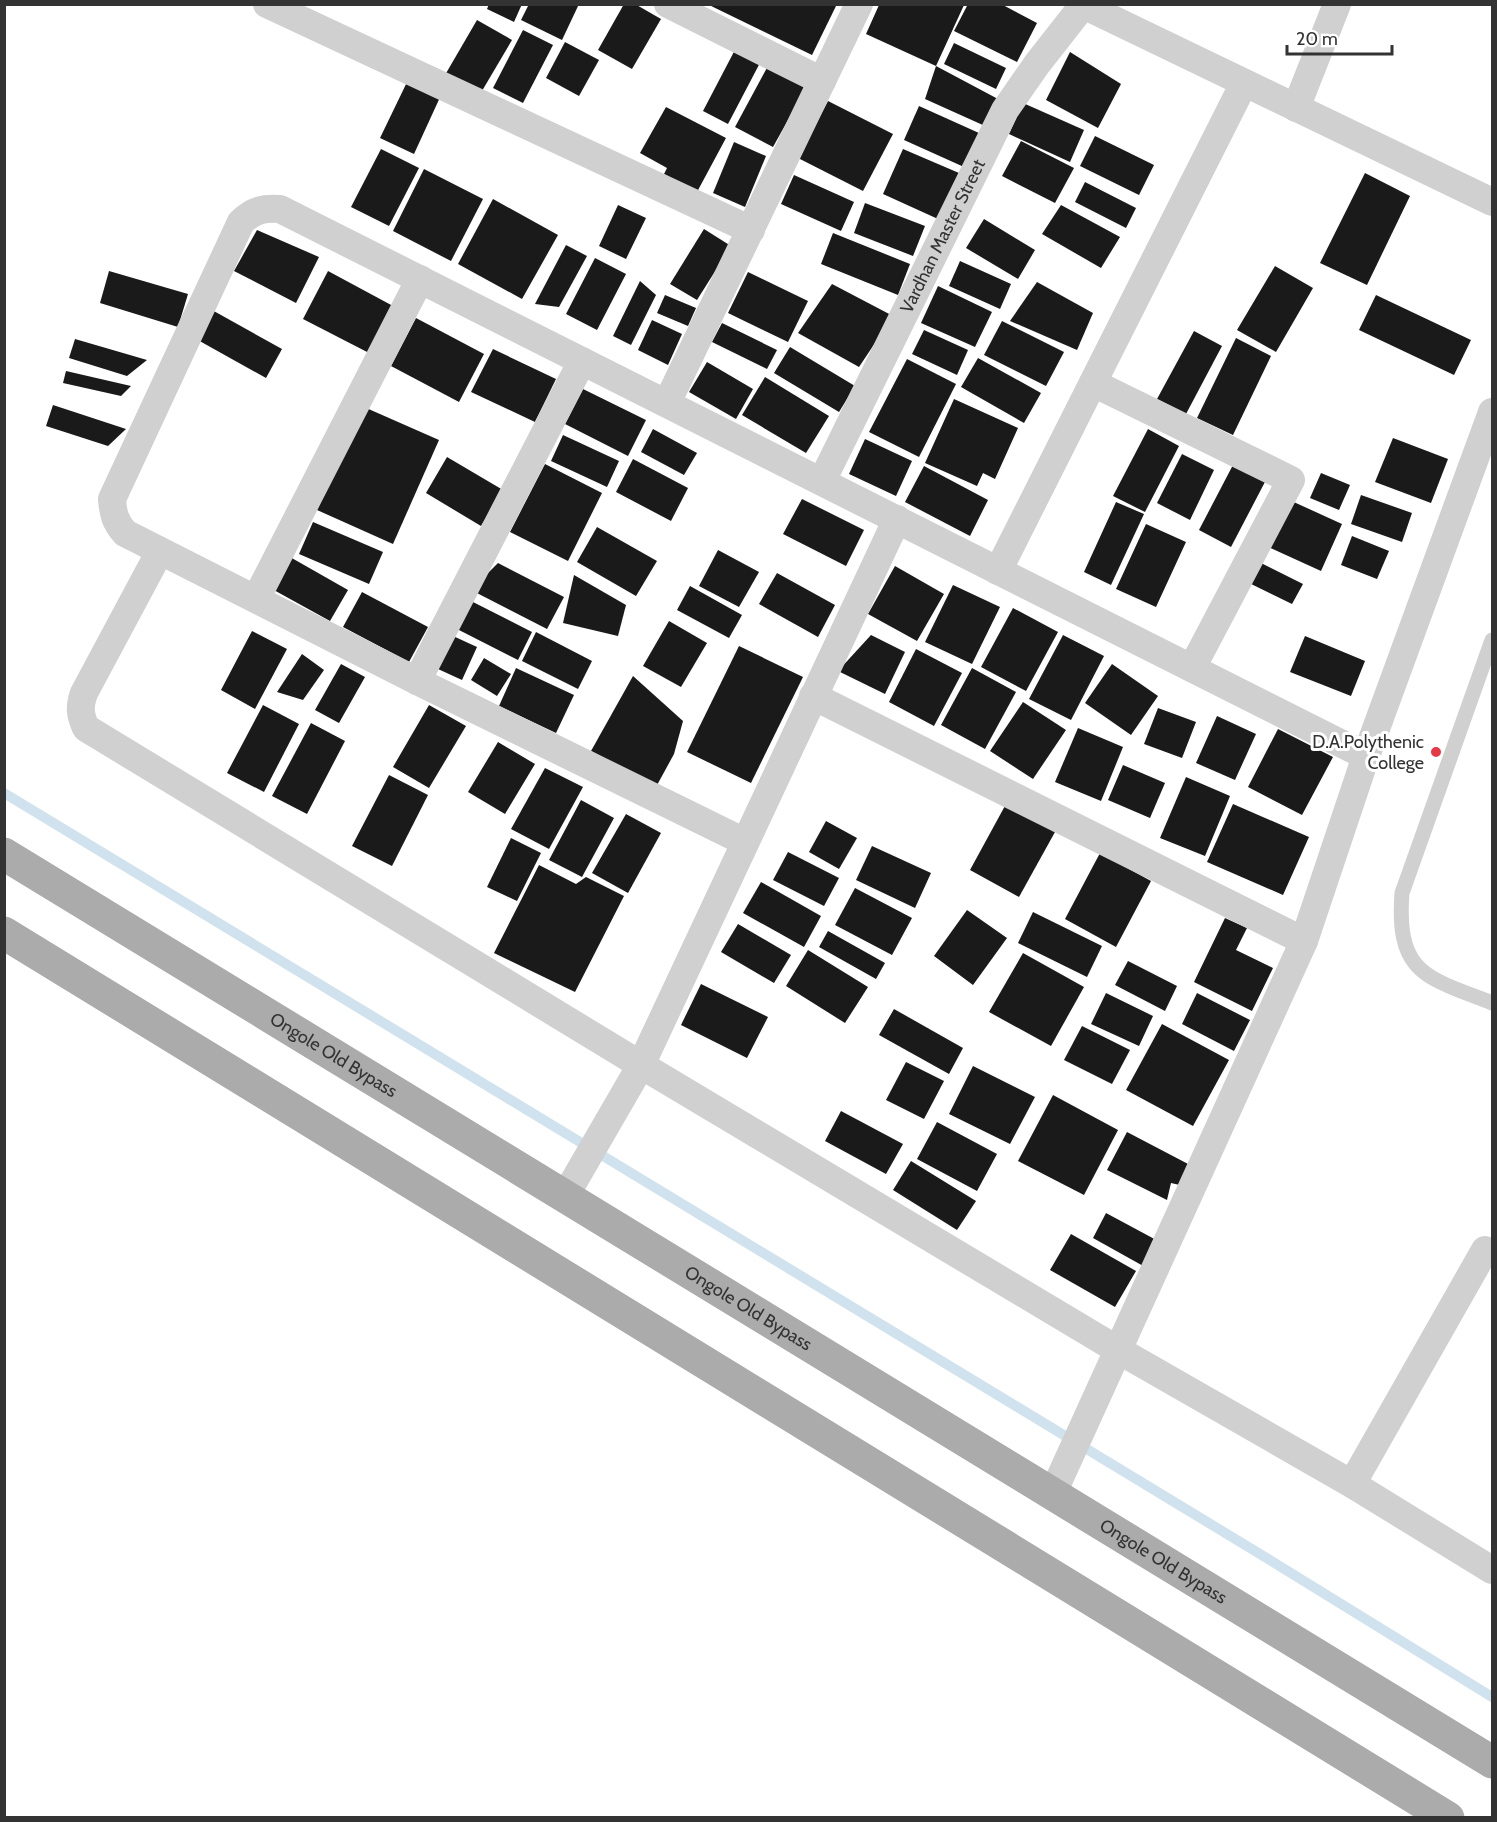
<svg xmlns="http://www.w3.org/2000/svg" width="1497" height="1822" viewBox="0 0 1497 1822" font-family="Cabin,sans-serif">
<style>
.lines{fill:none;stroke-linecap:round;stroke-linejoin:round}
.stream{stroke:#cfe2ee;stroke-width:10}
.building{fill:#1a1a1a}
.service{stroke:#d0d0d0;stroke-width:15}
.minor{stroke:#d0d0d0;stroke-width:28}
.primary{stroke:#ababab;stroke-width:33}
.poi-dot{fill:#e63946;stroke:#fff;stroke-width:2}
.labels{text-anchor:middle;dominant-baseline:central;stroke-width:6;stroke-linejoin:round;paint-order:stroke}
.street-label{font-size:18px;fill:#333;stroke:#fff}
.poi-label{font-size:18px;fill:#333;stroke:#fff;text-anchor:end}
</style>
<rect width="100%" height="100%" fill="#fff"/>
<g class="lines">
<polyline class="stream" points="4,793 1260,1554 1492,1697"/>
</g>
<g class="building">
<polygon points="489,4 522,4 514,22 487,9"/>
<polygon points="529,4 579,4 562,40 521,20"/>
<polygon points="624,4 635,4 661,19 632,69 598,50"/>
<polygon points="707,4 837,4 812,55"/>
<polygon points="968,4 1001,4 1037,23 1017,62 954,31"/>
<polygon points="879,5 964,5 936,66 998,99 985,126 925,99 936,66 866,34"/>
<polygon points="477,20 512,40 479,96 445,75"/>
<polygon points="523,30 553,45 523,103 493,88"/>
<polygon points="565,42 599,60 579,96 546,78"/>
<polygon points="954,43 1006,68 996,89 944,64"/>
<polygon points="737,46 762,59 728,124 703,111"/>
<polygon points="1070,52 1121,84 1098,128 1046,100"/>
<polygon points="769,64 808,84 773,147 735,127"/>
<polygon points="409,78 442,93 414,154 380,138"/>
<polygon points="828,101 893,134 863,191 798,158"/>
<polygon points="1023,103 1084,130 1070,162 1009,134"/>
<polygon points="919,106 979,133 964,167 904,140"/>
<polygon points="666,107 726,138 697,192 664,174 667,168 640,153"/>
<polygon points="1095,136 1154,165 1139,195 1080,166"/>
<polygon points="1021,141 1074,168 1055,203 1002,176"/>
<polygon points="734,142 766,156 745,207 713,193"/>
<polygon points="381,149 419,168 389,226 351,207"/>
<polygon points="903,149 959,173 938,219 883,194"/>
<polygon points="424,169 483,199 451,261 393,231"/>
<polygon points="1365,173 1410,196 1367,285 1320,263"/>
<polygon points="794,175 854,202 841,231 781,204"/>
<polygon points="1085,182 1136,208 1126,228 1075,202"/>
<polygon points="493,199 558,235 522,299 458,264"/>
<polygon points="865,203 925,226 913,256 854,233"/>
<polygon points="618,205 646,218 626,259 599,246"/>
<polygon points="1061,205 1120,237 1101,268 1042,234"/>
<polygon points="984,219 1035,250 1018,279 966,248"/>
<polygon points="704,229 731,246 697,300 670,284"/>
<polygon points="257,230 319,257 296,303 234,271"/>
<polygon points="833,233 910,264 898,295 821,264"/>
<polygon points="566,245 587,256 559,307 535,304"/>
<polygon points="595,258 626,274 597,330 566,314"/>
<polygon points="960,261 1011,284 1000,309 949,286"/>
<polygon points="1275,266 1313,288 1276,352 1237,330"/>
<polygon points="109,271 188,294 178,327 100,303"/>
<polygon points="328,271 393,306 369,353 303,319"/>
<polygon points="748,272 808,301 788,342 728,313"/>
<polygon points="640,281 656,295 631,345 613,336"/>
<polygon points="1037,282 1093,313 1077,350 1010,321"/>
<polygon points="832,284 893,316 859,367 798,333"/>
<polygon points="938,286 992,312 975,347 921,323"/>
<polygon points="665,295 696,308 688,326 657,313"/>
<polygon points="1376,295 1471,340 1454,375 1359,330"/>
<polygon points="212,310 282,349 266,378 196,339"/>
<polygon points="416,318 484,354 459,402 391,366"/>
<polygon points="652,320 682,334 668,365 638,350"/>
<polygon points="1002,321 1064,352 1046,386 984,355"/>
<polygon points="722,323 777,350 767,369 712,342"/>
<polygon points="924,330 968,350 957,375 912,354"/>
<polygon points="1194,331 1222,346 1186,414 1157,399"/>
<polygon points="1236,338 1271,356 1233,435 1197,418"/>
<polygon points="75,339 147,360 127,376 69,358"/>
<polygon points="790,347 855,386 839,412 774,373"/>
<polygon points="493,349 556,379 535,422 471,392"/>
<polygon points="978,358 1041,393 1024,423 961,387"/>
<polygon points="907,359 956,384 919,457 869,432"/>
<polygon points="707,362 753,389 736,419 689,392"/>
<polygon points="66,371 131,386 121,396 63,383"/>
<polygon points="765,377 829,416 806,453 742,415"/>
<polygon points="583,389 646,420 628,456 565,424"/>
<polygon points="954,399 1018,428 995,479 983,473 977,486 925,463"/>
<polygon points="53,405 126,429 108,446 46,426"/>
<polygon points="364,407 439,440 393,544 317,510"/>
<polygon points="653,429 697,453 684,475 641,452"/>
<polygon points="1148,429 1179,446 1145,512 1113,496"/>
<polygon points="563,435 619,461 607,487 551,461"/>
<polygon points="1393,438 1448,459 1431,503 1375,482"/>
<polygon points="865,439 912,461 896,496 849,474"/>
<polygon points="1182,454 1214,470 1190,520 1157,503"/>
<polygon points="447,457 503,490 481,526 426,493"/>
<polygon points="633,459 688,488 671,521 616,492"/>
<polygon points="1234,463 1266,480 1231,547 1199,530"/>
<polygon points="545,464 602,493 568,561 510,532"/>
<polygon points="924,466 988,500 970,536 905,502"/>
<polygon points="1321,473 1350,485 1339,510 1310,498"/>
<polygon points="1361,495 1412,513 1402,542 1351,524"/>
<polygon points="1285,498 1342,524 1321,571 1264,545"/>
<polygon points="802,499 864,530 846,566 783,534"/>
<polygon points="1116,502 1144,514 1111,585 1084,572"/>
<polygon points="313,522 383,552 369,584 299,554"/>
<polygon points="1146,524 1186,542 1156,607 1116,589"/>
<polygon points="597,527 657,561 636,596 577,562"/>
<polygon points="1352,536 1389,551 1377,579 1341,565"/>
<polygon points="718,550 759,572 739,607 699,586"/>
<polygon points="290,557 348,590 330,621 272,589"/>
<polygon points="1253,559 1303,584 1292,604 1243,580"/>
<polygon points="498,563 564,597 547,629 471,590"/>
<polygon points="895,566 944,594 917,641 868,614"/>
<polygon points="777,573 835,605 818,637 759,604"/>
<polygon points="574,575 626,605 618,636 563,623"/>
<polygon points="953,585 1000,607 972,664 925,642"/>
<polygon points="690,586 742,615 729,638 677,610"/>
<polygon points="362,592 428,627 409,662 343,627"/>
<polygon points="471,601 532,632 518,660 457,629"/>
<polygon points="1013,608 1058,632 1026,691 981,667"/>
<polygon points="669,621 707,643 681,687 643,666"/>
<polygon points="252,631 287,649 255,709 221,690"/>
<polygon points="536,632 592,661 578,689 522,661"/>
<polygon points="871,635 905,652 885,694 838,671"/>
<polygon points="1063,635 1104,656 1071,720 1029,699"/>
<polygon points="453,636 477,647 462,680 438,669"/>
<polygon points="1305,636 1365,661 1351,696 1290,672"/>
<polygon points="739,646 803,677 751,783 687,752"/>
<polygon points="916,649 962,673 934,726 889,702"/>
<polygon points="302,654 324,670 303,700 277,692"/>
<polygon points="484,658 511,674 497,696 471,680"/>
<polygon points="341,664 365,677 339,723 315,710"/>
<polygon points="1112,664 1158,696 1131,735 1085,703"/>
<polygon points="516,668 574,695 556,733 499,706"/>
<polygon points="972,668 1016,692 985,749 941,725"/>
<polygon points="633,676 683,721 674,754 656,787 591,751"/>
<polygon points="1023,702 1066,730 1033,779 990,751"/>
<polygon points="263,705 299,724 264,792 227,773"/>
<polygon points="429,705 466,726 429,788 393,767"/>
<polygon points="1158,708 1196,722 1182,758 1144,744"/>
<polygon points="1217,716 1256,734 1235,780 1196,763"/>
<polygon points="311,723 345,741 307,814 272,796"/>
<polygon points="1078,728 1123,747 1101,801 1055,782"/>
<polygon points="1278,729 1333,757 1302,815 1248,787"/>
<polygon points="498,742 535,764 505,814 468,792"/>
<polygon points="1123,765 1165,783 1150,818 1108,800"/>
<polygon points="545,768 583,787 549,849 511,829"/>
<polygon points="389,775 428,795 392,866 352,846"/>
<polygon points="1186,777 1230,796 1205,856 1160,838"/>
<polygon points="581,800 614,818 582,877 549,860"/>
<polygon points="1006,804 1055,832 1019,897 970,870"/>
<polygon points="1233,804 1309,837 1283,895 1207,862"/>
<polygon points="626,814 661,833 628,893 592,873"/>
<polygon points="826,821 857,838 839,869 809,852"/>
<polygon points="511,838 541,853 517,901 487,887"/>
<polygon points="872,846 931,873 915,908 856,880"/>
<polygon points="788,852 839,878 824,906 773,880"/>
<polygon points="1100,853 1151,881 1116,947 1065,919"/>
<polygon points="539,865 576,884 586,877 624,896 575,992 494,953"/>
<polygon points="761,882 821,916 804,947 743,913"/>
<polygon points="855,888 912,918 892,955 835,925"/>
<polygon points="967,910 1007,938 973,985 934,956"/>
<polygon points="1033,912 1102,946 1087,977 1018,943"/>
<polygon points="1225,918 1247,928 1236,950 1273,968 1252,1011 1194,982"/>
<polygon points="738,924 791,955 774,983 721,952"/>
<polygon points="828,931 885,963 876,979 819,947"/>
<polygon points="808,950 868,987 845,1023 786,986"/>
<polygon points="1023,953 1084,987 1051,1046 989,1012"/>
<polygon points="1128,961 1177,986 1165,1011 1115,985"/>
<polygon points="701,984 768,1017 747,1058 681,1025"/>
<polygon points="1106,993 1153,1016 1139,1046 1091,1024"/>
<polygon points="1197,993 1250,1020 1234,1051 1182,1024"/>
<polygon points="894,1009 963,1048 949,1074 879,1035"/>
<polygon points="1162,1024 1229,1060 1193,1126 1126,1090"/>
<polygon points="1082,1026 1130,1050 1112,1084 1064,1060"/>
<polygon points="906,1062 944,1081 924,1119 886,1100"/>
<polygon points="973,1066 1035,1097 1010,1144 949,1114"/>
<polygon points="1053,1095 1118,1130 1084,1195 1018,1161"/>
<polygon points="841,1111 903,1144 886,1174 825,1141"/>
<polygon points="937,1122 997,1154 977,1191 917,1159"/>
<polygon points="1127,1132 1190,1165 1184,1186 1171,1183 1167,1200 1107,1170"/>
<polygon points="911,1161 976,1201 957,1230 893,1190"/>
<polygon points="1106,1213 1160,1242 1145,1267 1093,1238"/>
<polygon points="1071,1234 1136,1271 1115,1307 1050,1270"/>
</g>
<g class="lines">
<path class="service" d="M1492,640L1402,893C1396,974 1426,977 1492,1003"/>
<g class="minor">
<polyline points="267,4 751,230"/>
<polyline points="668,4 822,81"/>
<polyline points="1081,4 1492,202"/>
<polyline points="1296,108 1337,4"/>
<polyline points="1093,383 1291,480 1192,668"/>
<polyline points="667,403 859,4"/>
<path id="s1" d="M822,481L1005,110L1037,64L1084,4"/>
<path d="M160,551L84,693C79,707 80,715 86,728L641,1065L1118,1350L1352,1484L1492,1570"/>
<polyline points="998,571 1244,83"/>
<polyline points="256,599 420,279"/>
<polyline points="417,681 582,361"/>
<polyline points="813,696 1304,941"/>
<path d="M745,842L417,681L125,533C115,522 113,513 112,499L241,222C254,210 263,208 280,209L1366,756"/>
<polyline points="564,1198 641,1065 897,519"/>
<polyline points="1352,1484 1485,1250"/>
<polyline points="1053,1493 1304,941 1366,756 1492,412"/>
</g>
<g class="primary">
<path id="s2" d="M4,854L1492,1762"/>
<polyline points="4,933 1448,1818"/>
</g>
</g>
<circle class="poi-dot" cx="1436" cy="752" r="6"/>
<g class="labels">
<g class="street-label">
<text stroke="none"><textPath href="#s1" startOffset="273">Vardhan Master Street</textPath></text>
<text stroke="none"><textPath href="#s2" startOffset="386">Ongole Old Bypass</textPath></text>
<text stroke="none"><textPath href="#s2" startOffset="872">Ongole Old Bypass</textPath></text>
<text stroke="none"><textPath href="#s2" startOffset="1358">Ongole Old Bypass</textPath></text>
</g>
<g class="poi-label">
<text x="1424" y="742">D.A.Polythenic<tspan x="1424" dy="21">College</tspan></text>
</g>
</g>
<rect width="1497" height="1822" fill="none" stroke="#333333" stroke-width="12"/>
<path d="M1287 45v9h105v-9" fill="none" stroke="#333333" stroke-width="3"/>
<text x="1296" y="45" font-size="18" fill="#333333" stroke="#ffffff" stroke-width="4.5" paint-order="stroke">20 m</text>
</svg>
